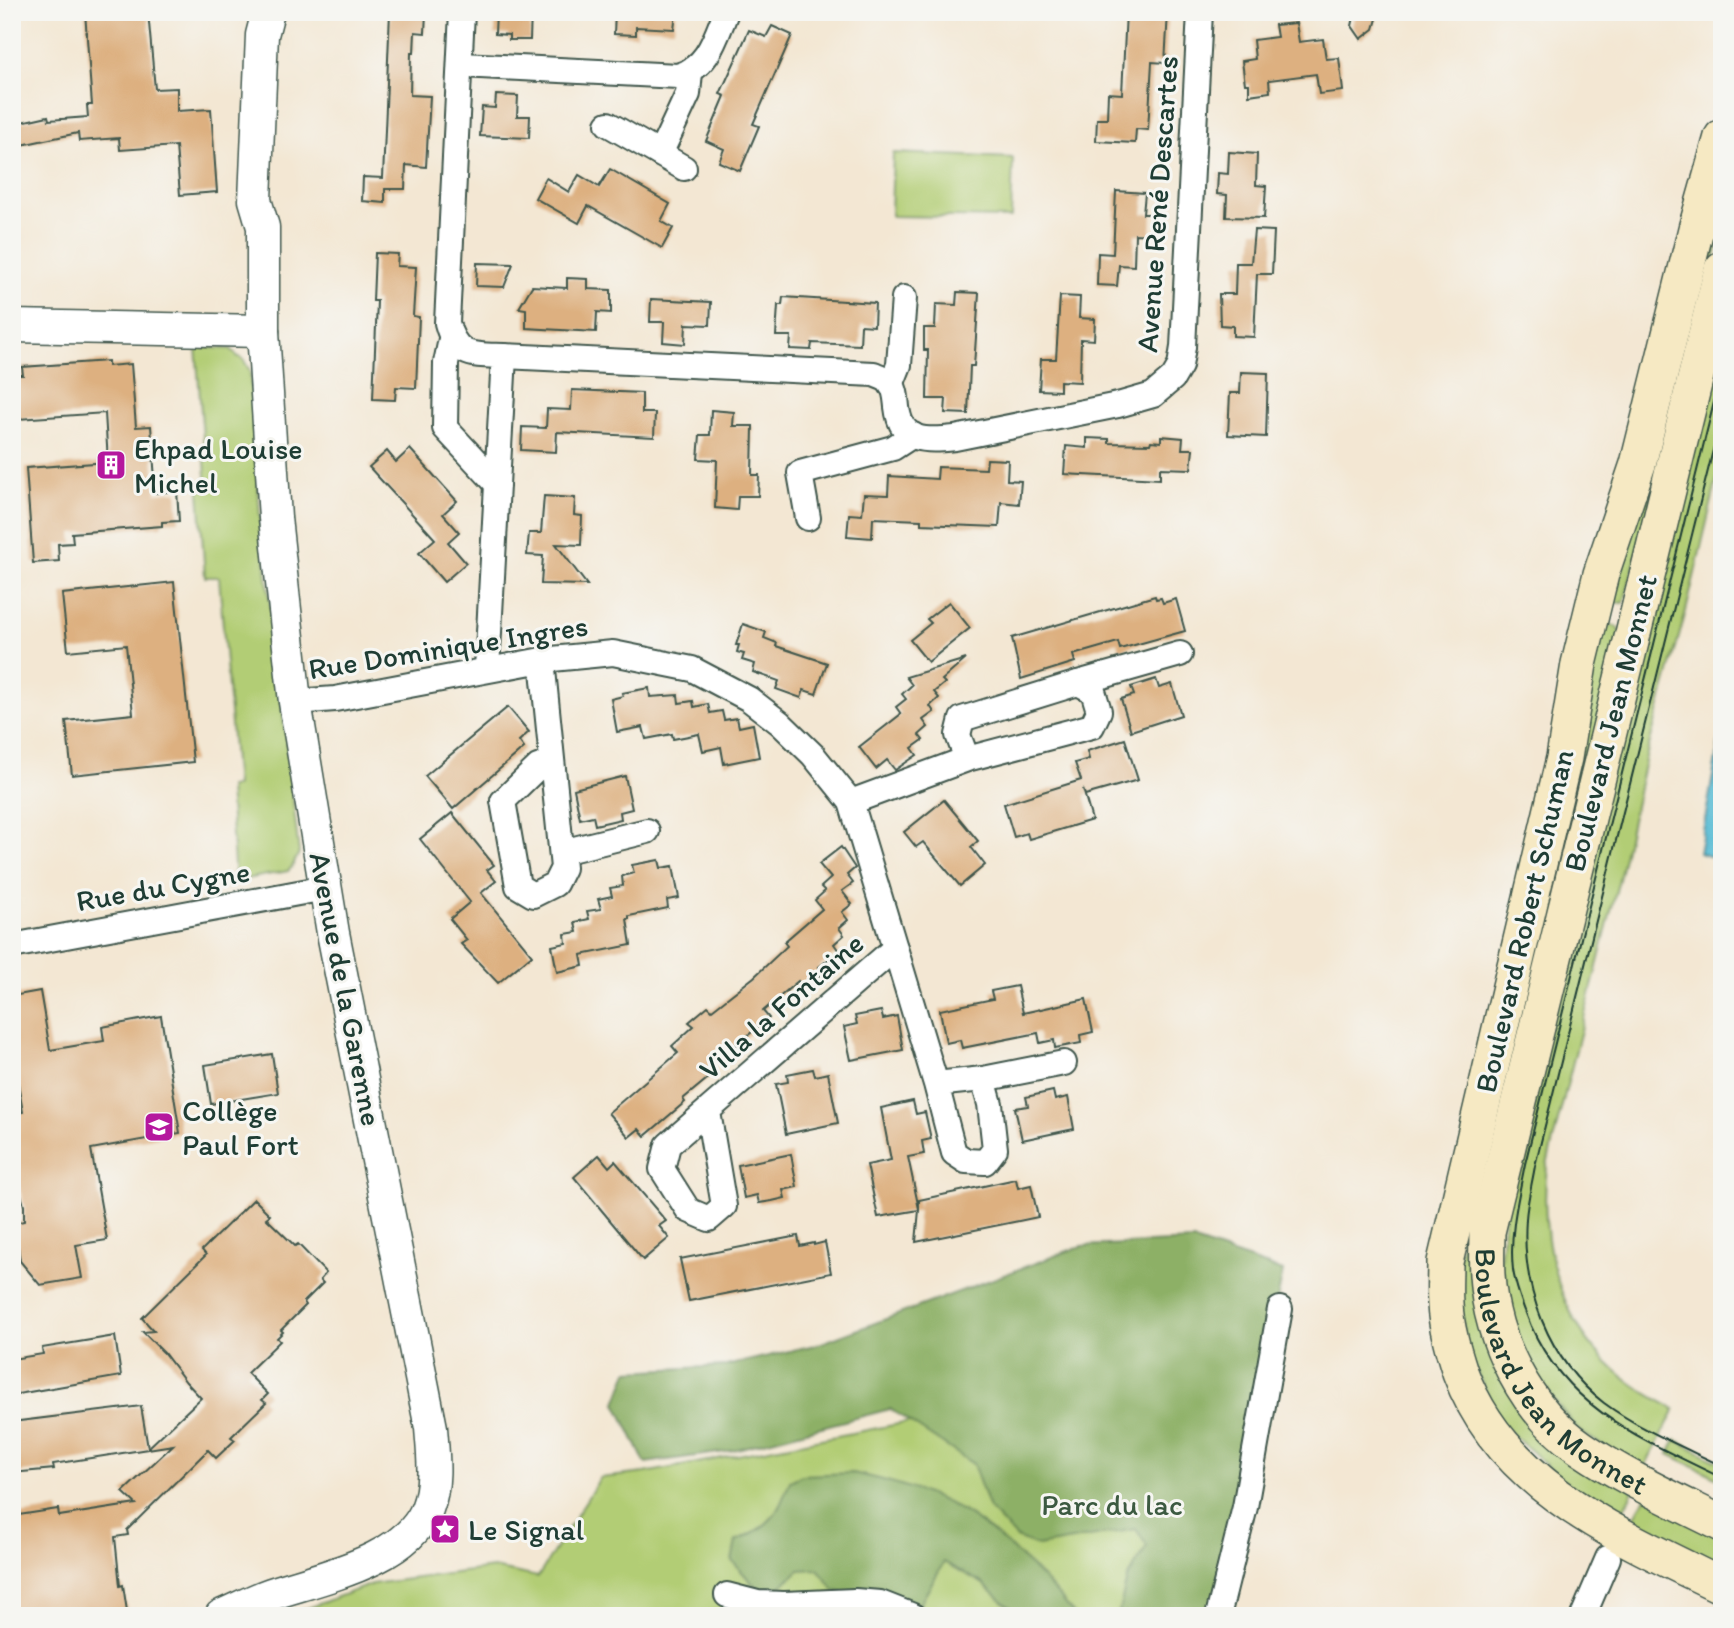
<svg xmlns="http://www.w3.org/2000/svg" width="1734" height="1628" viewBox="0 0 1734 1628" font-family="Itim,sans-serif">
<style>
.green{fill:#b2cd74;stroke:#688554;stroke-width:2}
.forest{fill:#8db066;stroke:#56764d;stroke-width:2}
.water{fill:#56bbd4;stroke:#3a7c84;stroke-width:2}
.building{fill:#ddb080}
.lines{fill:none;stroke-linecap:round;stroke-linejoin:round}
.minor-casing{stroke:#3f564c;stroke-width:28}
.tertiary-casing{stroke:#3f564c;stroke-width:35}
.secondary-casing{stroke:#3f564c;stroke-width:38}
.minor{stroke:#fff;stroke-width:24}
.tertiary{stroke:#fff;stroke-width:32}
.secondary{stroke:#f6e9c3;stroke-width:35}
.tram{stroke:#1f3d34;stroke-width:2}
.labels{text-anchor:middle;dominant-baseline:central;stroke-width:6;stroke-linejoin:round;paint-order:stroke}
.street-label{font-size:30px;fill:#1f3d34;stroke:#f6f6f2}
.poi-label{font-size:30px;fill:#1f3d34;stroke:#f6f6f2;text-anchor:start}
.park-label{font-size:30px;fill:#3c5a41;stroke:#f6f6f2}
</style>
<rect width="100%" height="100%" fill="#f6f6f2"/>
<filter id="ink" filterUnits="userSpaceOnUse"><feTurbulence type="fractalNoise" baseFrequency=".0143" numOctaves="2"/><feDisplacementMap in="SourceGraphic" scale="14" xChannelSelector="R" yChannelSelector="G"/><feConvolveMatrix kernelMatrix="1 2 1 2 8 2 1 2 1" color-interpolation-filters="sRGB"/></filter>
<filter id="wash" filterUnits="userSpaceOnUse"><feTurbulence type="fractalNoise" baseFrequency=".00686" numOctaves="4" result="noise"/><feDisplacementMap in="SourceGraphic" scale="28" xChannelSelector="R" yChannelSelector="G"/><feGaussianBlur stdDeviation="1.57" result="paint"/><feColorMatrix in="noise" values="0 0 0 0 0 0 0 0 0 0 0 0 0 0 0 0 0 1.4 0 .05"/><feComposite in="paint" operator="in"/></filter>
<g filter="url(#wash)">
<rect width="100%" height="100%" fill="#f3e7d3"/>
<g class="green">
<polygon points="893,153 1013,158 1011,218 891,216"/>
<polygon points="1722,178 1722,229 1624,603 1612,602"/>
<path d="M1722,314V458L1686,611L1645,760L1621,871L1547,1165C1539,1240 1557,1319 1616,1371C1634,1387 1654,1398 1675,1409L1643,1471L1578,1430L1523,1360L1498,1279L1509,1177Z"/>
<polygon points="196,347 231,349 237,356 243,359 250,371 260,516 299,853 292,867 288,871 235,881 229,787 236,786 219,577 205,577 199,490 207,488"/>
<polygon points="1607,624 1617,627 1620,630 1478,1320 1633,1491 1618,1520 1590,1505 1501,1424 1466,1349 1456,1268 1602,626"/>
<polygon points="1033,1398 1214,1616 287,1616 372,1584 493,1568 538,1577 600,1478 645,1473"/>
<polygon points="1676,1440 1722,1463 1722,1480 1669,1454"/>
<polygon points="1645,1497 1722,1536 1722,1572 1630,1526"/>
</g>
<g class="forest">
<polygon points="1194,1241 1283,1271 1257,1406 1225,1616 1121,1616 1119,1611 1127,1579 1147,1546 1136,1529 1038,1546 1018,1539 989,1509 973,1464 890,1409 726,1452 645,1463 616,1403 628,1371 726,1366 819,1344 1081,1246"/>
<path d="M853,1473C887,1480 919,1489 950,1504C990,1524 1049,1580 1075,1616H1020L982,1583L944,1562L916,1611L835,1591L818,1569L799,1570L770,1596L752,1583L732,1561L736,1541C772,1525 776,1517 790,1481L802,1475Z"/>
</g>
<polygon class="water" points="1722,726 1722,860 1699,853"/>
<g id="blocks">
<g class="building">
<polygon points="85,12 148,12 155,89 177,88 177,111 211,109 217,192 180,195 176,146 120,150 119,138 79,141 78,133 12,147 12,124 48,116 49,120 88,117 87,105 92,105"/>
<polygon points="390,12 426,12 425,33 415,32 414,53 411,53 410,95 430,96 426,167 406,165 405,189 385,189 385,203 362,201 363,177 383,178"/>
<polygon points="496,12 531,12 530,40 509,40 509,35 495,34"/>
<polygon points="615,12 676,12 674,29 636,27 636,35 614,34"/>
<polygon points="1126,12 1168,12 1165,63 1152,62 1148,130 1136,129 1135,143 1096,141 1097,119 1107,119 1108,93 1122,94"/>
<polygon points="1355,12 1379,12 1374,29 1361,39 1352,26"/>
<polygon points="1296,23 1299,42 1323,39 1326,59 1339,58 1343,91 1319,94 1316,74 1269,80 1270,92 1249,95 1249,84 1245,84 1242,61 1255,59 1253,40 1277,37 1275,25"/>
<polygon points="772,26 792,35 753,124 759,126 740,171 719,162 724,149 706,141 725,96 720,94 749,30 766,37"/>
<polygon points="496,95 518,96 517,116 530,116 529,138 480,136 482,107 495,108"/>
<polygon points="1229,152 1257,154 1256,185 1266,186 1264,218 1226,217 1227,195 1217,194 1218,173 1228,174"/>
<polygon points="610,169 670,204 661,221 673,228 662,248 588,206 579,223 535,198 546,178 569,192 579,175 599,187"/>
<polygon points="1116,191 1145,193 1143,214 1152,214 1151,235 1135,234 1134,266 1119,265 1117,286 1097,285 1098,253 1113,254"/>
<polygon points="1254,230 1274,231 1272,274 1257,274 1254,337 1233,336 1233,326 1220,325 1219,294 1235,294 1236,263 1251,263"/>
<polygon points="375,253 398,254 397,266 416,267 413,316 419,317 416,388 396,387 395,400 373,399 377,301 373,301"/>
<polygon points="477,263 513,264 504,287 476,286"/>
<polygon points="567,278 588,279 588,289 611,290 611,313 597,312 596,332 526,328 526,309 519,308 532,286 567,288"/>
<polygon points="957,292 979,293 974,366 970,366 968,414 945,413 946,399 927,399 928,350 924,350 924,328 935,328 936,304 956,305"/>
<polygon points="1060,296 1080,297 1079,318 1095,319 1094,340 1081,339 1080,382 1060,381 1060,391 1039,390 1041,359 1056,359"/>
<polygon points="783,297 875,303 874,326 861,325 860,345 812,343 811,350 790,349 791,336 776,336 778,305 782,305"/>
<polygon points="651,299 711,302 710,325 686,324 685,344 663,342 664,322 650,322"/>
<polygon points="108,361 108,366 131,364 136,427 151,426 156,493 177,491 179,521 162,522 162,526 72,533 73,543 58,544 59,561 33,563 26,468 108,462 105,413 18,419 15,375 23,375 22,367"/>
<polygon points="1241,372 1268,373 1266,437 1228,435 1230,393 1240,393"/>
<polygon points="572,390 642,393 642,413 655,413 654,437 557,432 556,452 521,450 522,427 546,428 547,409 571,410"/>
<polygon points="711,410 734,412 733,426 753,426 752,475 759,475 758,496 738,496 737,510 715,508 717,460 698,459 700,435 710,435"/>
<polygon points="1161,436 1183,438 1182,449 1193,449 1191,469 1160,468 1160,479 1064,474 1066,446 1087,448 1087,438 1109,439 1109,443 1150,444 1151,441 1161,442"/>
<polygon points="410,449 457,501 443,514 459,532 448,542 466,563 444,582 419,553 435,539 369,467 387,451 396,462"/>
<polygon points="987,459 1008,460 1007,480 1021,481 1019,504 1001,502 999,527 921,524 921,520 873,518 872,538 847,536 849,514 862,515 864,494 888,495 889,476 937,479 938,467 986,469"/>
<polygon points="544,496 575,498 574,515 582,516 581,545 556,544 587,585 541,584 543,556 527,555 529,533 541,533"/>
<polygon points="174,582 193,762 72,775 66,721 133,714 126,645 68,651 62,594"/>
<polygon points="1155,596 1156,599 1161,598 1163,603 1176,599 1185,631 1120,649 1118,642 1073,655 1075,662 1021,679 1012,638"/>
<polygon points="949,602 970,628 928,662 910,640 931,623 927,619"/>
<polygon points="743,624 766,632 764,638 777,643 776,646 827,663 816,694 804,690 801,698 776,689 779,681 753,672 755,664 742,660 744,654 737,652 739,645 736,645"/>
<polygon points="966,659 942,680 945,683 934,692 939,698 930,706 934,712 923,720 928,727 919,735 923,740 912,748 917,755 895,770 887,760 876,769 859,747 901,714 896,707 906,699 902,694 912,685 906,677"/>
<polygon points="1156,679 1159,688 1172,684 1181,715 1131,731 1121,699 1134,695 1131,687"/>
<polygon points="649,688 650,697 678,695 679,703 693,701 694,707 708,704 710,713 722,711 724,720 737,718 739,727 753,724 759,757 724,764 721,747 703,751 699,734 673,739 672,734 646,739 643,727 617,732 611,699 623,696 622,693"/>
<polygon points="508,707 529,732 519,741 524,748 453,809 425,776"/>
<polygon points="1125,739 1138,780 1085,795 1083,789 1092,820 1029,839 1027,833 1014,837 1004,804 1081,780 1075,763 1089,759 1087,751"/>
<polygon points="625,776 632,809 620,812 621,819 595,825 593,816 580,819 574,789"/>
<polygon points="944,800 978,841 971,847 985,865 960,886 923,842 916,847 904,832"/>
<polygon points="452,813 494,865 487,870 496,881 481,893 532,955 498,983 461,944 467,940 450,919 470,902 420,839"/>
<polygon points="841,847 855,868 847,875 853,883 842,891 852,904 842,912 848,920 839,928 844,935 834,944 839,951 819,967 823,972 804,989 798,981 763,1011 769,1018 708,1068 713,1074 683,1099 685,1102 645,1136 639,1129 629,1137 608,1113 678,1053 672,1046 694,1026 689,1022 708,1006 712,1010 754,977 787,946 784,942 822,909 815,900 825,891 821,887 831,878 819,864"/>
<polygon points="659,860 661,868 673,866 679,898 667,900 668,908 629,916 629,919 627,919 631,945 581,955 583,966 557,972 552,946 566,943 565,934 577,932 575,922 589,919 587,911 601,909 598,899 612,896 610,888 623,886 622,876 634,873 632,865"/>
<polygon points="1017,986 1023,1013 1086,999 1093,1032 1080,1035 1081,1043 1055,1048 1054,1040 1040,1043 1038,1033 962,1048 960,1040 946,1043 940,1010 993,999 991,991"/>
<polygon points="40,991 50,1050 104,1041 102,1027 161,1016 180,1133 91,1149 107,1240 76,1245 82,1278 40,1285 20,1261 15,1223 24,1221 24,1206 17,1179 12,1180 12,1114 23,1112 12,1048 12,996"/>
<polygon points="881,1011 883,1019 897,1016 903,1050 851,1060 844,1027 857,1024 855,1016"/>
<polygon points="272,1054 278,1093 211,1104 205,1065"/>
<polygon points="813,1069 815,1076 828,1073 838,1123 786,1134 776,1084 788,1082 787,1074"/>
<polygon points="1053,1091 1055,1100 1068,1097 1074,1129 1022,1140 1015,1108 1028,1106 1026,1097"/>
<polygon points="913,1101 916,1114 925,1112 931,1139 922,1141 924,1154 908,1157 919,1209 919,1200 1016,1179 1018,1188 1031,1185 1038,1217 916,1242 919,1210 878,1217 867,1165 891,1160 881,1108"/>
<polygon points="791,1154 797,1187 783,1190 785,1198 772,1201 759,1203 757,1195 744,1198 738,1165"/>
<polygon points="599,1155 609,1167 615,1161 666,1221 659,1226 669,1238 643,1260 574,1177"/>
<polygon points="254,1199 270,1215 266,1218 295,1246 298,1244 326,1273 320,1280 323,1283 304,1302 306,1305 281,1330 283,1332 277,1338 280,1341 247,1373 268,1394 262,1400 266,1403 231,1437 235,1440 216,1458 208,1450 127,1530 128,1535 115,1537 120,1586 123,1585 127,1611 118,1613 118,1616 12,1616 12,1516 58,1509 59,1516 136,1504 123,1492 173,1445 53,1464 54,1469 12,1473 12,1422 141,1406 148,1448 201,1398 186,1382 164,1353 143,1332 154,1331 142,1318 206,1255 202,1250"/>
<polygon points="798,1236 800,1246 814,1243 814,1245 825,1242 831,1273 689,1301 680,1259"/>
<polygon points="115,1336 121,1376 12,1395 12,1359 43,1354 42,1348"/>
</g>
</g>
</g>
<g filter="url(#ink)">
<use href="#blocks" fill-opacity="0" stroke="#3f564c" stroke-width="2"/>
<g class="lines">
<g class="minor-casing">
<g id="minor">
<path d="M462,12L447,323C456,358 473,355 504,356L487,669"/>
<path d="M461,65L678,76C708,67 715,39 726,12"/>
<polyline points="608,124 684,168"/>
<polyline points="660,154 688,94 690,72"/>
<polyline points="451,339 446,363 445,428 497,484"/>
<path d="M504,356L874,374C878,376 885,378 889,381C896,388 896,398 897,407C901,443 926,441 955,438L1118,405L1153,395L1173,378L1180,366L1183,347L1200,12"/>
<polyline points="891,385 899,365 904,298"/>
<polyline points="808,518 800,473 893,448 913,435"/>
<path d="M542,660C549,729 556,799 563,868L555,884L533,895L518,886L503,801L538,767L552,762"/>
<polyline points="1078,683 1180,654"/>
<polyline points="295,702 335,699 542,660 613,653 692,669 749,699 780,723 813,755 851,802 936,1084 954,1153 966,1161 985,1162 995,1149 990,1104 983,1079 936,1084"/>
<polyline points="851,802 967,759 1092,726 1099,711 1093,691 1078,683 962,719 958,735 967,759"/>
<polyline points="562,852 647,831"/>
<polyline points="12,946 325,888"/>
<polyline points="983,1079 1064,1063"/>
<polyline points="708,1112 724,1206 709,1219 688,1210 662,1169 668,1145 895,948"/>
<polyline points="727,1595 758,1603 784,1604 855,1601 880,1603 913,1616"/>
<polyline points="1218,1616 1245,1507 1280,1309"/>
<polyline points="1583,1616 1608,1558"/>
</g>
</g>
<g class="tertiary-casing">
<g id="tertiary">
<polyline points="12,326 263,331"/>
<path d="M221,1616C237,1609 254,1600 271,1594C318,1578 407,1561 427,1509C437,1483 433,1454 431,1428L333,933L295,702L275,518L263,331V227L255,200L262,35L268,12"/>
</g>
</g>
<g class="secondary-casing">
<g id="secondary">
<path d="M1722,137L1696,229L1638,464L1601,574L1579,664L1564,758L1445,1262C1445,1276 1444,1290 1445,1304C1446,1327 1453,1350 1460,1372C1502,1487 1620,1536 1722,1586"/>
<path id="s1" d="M1722,269L1487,1232C1487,1246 1486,1261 1487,1275C1491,1340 1526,1411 1581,1448C1625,1478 1674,1500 1722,1524"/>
</g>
</g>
<use href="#minor" class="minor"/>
<use href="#tertiary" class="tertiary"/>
<use href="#secondary" class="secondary"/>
<g class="tram">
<path d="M1722,370L1525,1164C1518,1199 1509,1235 1513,1270C1516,1289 1524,1309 1531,1326C1568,1410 1644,1440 1722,1478"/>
<path d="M1722,414L1535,1166C1532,1184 1527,1202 1526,1219C1521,1288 1548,1360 1604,1403C1639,1429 1683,1447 1722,1466"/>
</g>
</g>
</g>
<defs>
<g id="building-square" transform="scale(1.575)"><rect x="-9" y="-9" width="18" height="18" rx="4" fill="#b5179e" stroke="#f6f6f2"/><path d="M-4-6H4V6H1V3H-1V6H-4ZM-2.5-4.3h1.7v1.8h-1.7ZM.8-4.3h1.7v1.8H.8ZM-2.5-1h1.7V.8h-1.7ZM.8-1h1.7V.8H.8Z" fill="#fff"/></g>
<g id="school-square" transform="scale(1.575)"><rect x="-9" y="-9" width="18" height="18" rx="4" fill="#b5179e" stroke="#f6f6f2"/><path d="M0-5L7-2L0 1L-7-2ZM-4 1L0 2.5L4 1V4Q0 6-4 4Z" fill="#fff"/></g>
<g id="sight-square" transform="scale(1.575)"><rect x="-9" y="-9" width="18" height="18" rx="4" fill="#b5179e" stroke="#f6f6f2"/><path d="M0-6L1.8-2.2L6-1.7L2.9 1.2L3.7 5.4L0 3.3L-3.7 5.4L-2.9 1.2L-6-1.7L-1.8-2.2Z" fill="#fff"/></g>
</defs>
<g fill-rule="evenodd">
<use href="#building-square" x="111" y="465"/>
<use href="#school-square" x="159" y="1127"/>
<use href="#sight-square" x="445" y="1529"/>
</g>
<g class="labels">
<g class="street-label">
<text transform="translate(1157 204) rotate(-86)">Avenue René Descartes</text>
<text transform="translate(448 647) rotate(-9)">Rue Dominique Ingres</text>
<text transform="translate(1610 723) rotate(-76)">Boulevard Jean Monnet</text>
<text transform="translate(163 886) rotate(-10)">Rue du Cygne</text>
<text transform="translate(1524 921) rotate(-77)">Boulevard Robert Schuman</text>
<text transform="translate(346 989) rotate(79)">Avenue de la Garenne</text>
<text transform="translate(781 1006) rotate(-41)">Villa la Fontaine</text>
<text stroke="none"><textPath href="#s1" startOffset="1160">Boulevard Jean Monnet</textPath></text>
</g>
<g class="poi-label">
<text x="134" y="448">Ehpad Louise<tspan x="134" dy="34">Michel</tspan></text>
<text x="182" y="1110">Collège<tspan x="182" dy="34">Paul Fort</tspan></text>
<text x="468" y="1529">Le Signal</text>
</g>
<g class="park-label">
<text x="1112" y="1504">Parc du lac</text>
</g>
</g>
<rect width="1734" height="1628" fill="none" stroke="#f6f6f2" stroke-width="42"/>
</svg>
